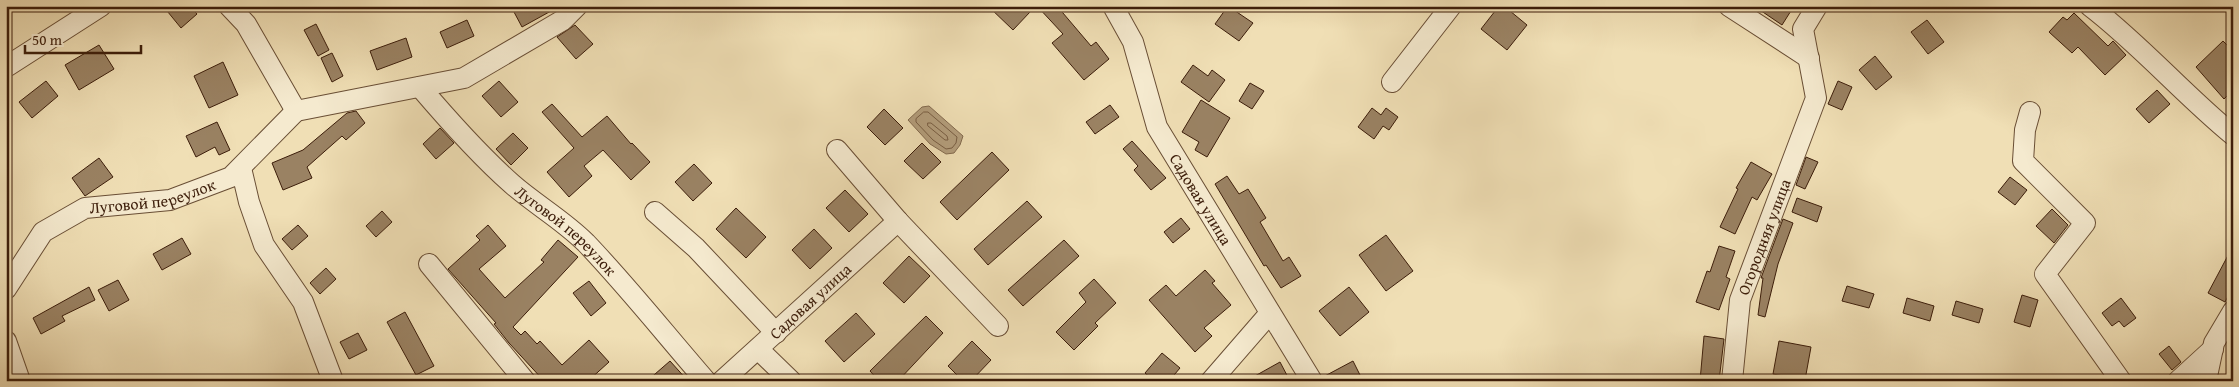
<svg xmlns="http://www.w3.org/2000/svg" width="2239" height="387" viewBox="0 0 2239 387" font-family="'Gentium Book Plus',serif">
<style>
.water{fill:#b39d7b;stroke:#836a4e}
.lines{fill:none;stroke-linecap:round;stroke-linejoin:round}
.shore{stroke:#785d42;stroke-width:1}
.building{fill:#9a8263;stroke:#3c1d0a}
.minor-casing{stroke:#694e35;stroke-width:22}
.minor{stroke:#f5eacf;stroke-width:20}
.labels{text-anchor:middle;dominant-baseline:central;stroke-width:4;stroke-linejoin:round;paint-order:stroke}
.street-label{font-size:16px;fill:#3c1d0a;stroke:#f5eacf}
</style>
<rect width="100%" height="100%" fill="#f0dfb5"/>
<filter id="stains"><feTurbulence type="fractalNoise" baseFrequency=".004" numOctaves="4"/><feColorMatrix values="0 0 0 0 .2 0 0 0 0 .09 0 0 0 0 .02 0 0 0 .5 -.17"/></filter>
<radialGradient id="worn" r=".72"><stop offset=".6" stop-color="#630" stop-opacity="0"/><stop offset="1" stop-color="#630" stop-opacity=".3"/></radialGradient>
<polygon class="water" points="929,106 963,136 960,145 954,153 946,154 930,144 908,120 922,107"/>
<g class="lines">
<g class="shore">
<polygon points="924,112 928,112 957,137 956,143 952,148 946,149 933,140 916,122 916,119"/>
<polygon points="928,123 931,123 947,136 948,140 945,140 928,126"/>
</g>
</g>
<g class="building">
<polygon points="163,6 190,6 197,14 181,28"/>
<polygon points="526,6 560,6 522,27 514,12"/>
<polygon points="988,6 1024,6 1030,12 1013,30"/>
<polygon points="1037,6 1057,6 1091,46 1096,42 1109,59 1084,80 1052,43 1063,34"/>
<polygon points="1228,6 1253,23 1239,41 1215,24"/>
<polygon points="1499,6 1504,6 1527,25 1507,50 1481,29"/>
<polygon points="1754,6 1794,6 1782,25"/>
<polygon points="2074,13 2108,46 2113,41 2126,55 2105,75 2078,47 2072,53 2049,32 2063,17 2067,20"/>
<polygon points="467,20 474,36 447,48 440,32"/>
<polygon points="1927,20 1944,42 1928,54 1911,32"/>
<polygon points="316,24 329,50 318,56 304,30"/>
<polygon points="575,25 593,44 576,59 557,37"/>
<polygon points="406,38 412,57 377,70 370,51"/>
<polygon points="2223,41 2233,51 2233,90 2224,99 2196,67"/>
<polygon points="99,45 114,69 79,90 65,65"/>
<polygon points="332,53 343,76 332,82 321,58"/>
<polygon points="1875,56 1892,77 1876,90 1859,70"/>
<polygon points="223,62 238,95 209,108 194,76"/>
<polygon points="1193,65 1208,76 1212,70 1225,80 1209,102 1181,82"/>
<polygon points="46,81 58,96 32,118 19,102"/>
<polygon points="499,81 518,102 501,117 482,96"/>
<polygon points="1838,81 1852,87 1842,110 1828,104"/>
<polygon points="1250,83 1264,91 1252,109 1239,101"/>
<polygon points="2157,90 2170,104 2149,123 2136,109"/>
<polygon points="1201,100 1230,118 1207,157 1195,150 1199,142 1182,132"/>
<polygon points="552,104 582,137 607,116 631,144 632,143 650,162 631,180 603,150 584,166 592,176 569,197 547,172 574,148 542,112"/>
<polygon points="1110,105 1119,117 1095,134 1086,122"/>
<polygon points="1372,108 1381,115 1386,108 1398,117 1389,130 1383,126 1374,139 1358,127"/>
<polygon points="884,109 903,128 885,145 867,127"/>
<polygon points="356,111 365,123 346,140 342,136 307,167 312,178 283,190 272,163 303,150 347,113"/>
<polygon points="217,122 230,150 219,155 215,147 196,157 186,136"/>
<polygon points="440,128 454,143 436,159 423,144"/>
<polygon points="513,133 528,148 511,165 496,149"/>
<polygon points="1132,141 1166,178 1151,190 1134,170 1138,166 1123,149"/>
<polygon points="922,143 941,162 923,179 904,161"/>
<polygon points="992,152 1009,170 957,220 940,202"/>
<polygon points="1806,157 1818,162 1805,189 1796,185"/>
<polygon points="99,158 113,177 85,196 72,178"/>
<polygon points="1751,162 1772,174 1757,200 1752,197 1735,234 1720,227 1738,189 1736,188"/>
<polygon points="694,164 712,183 693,201 675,182"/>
<polygon points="1227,176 1239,194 1248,189 1266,218 1260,222 1283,261 1289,257 1301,276 1281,288 1266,265 1264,266 1215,184"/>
<polygon points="2010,177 2027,190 2015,205 1998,192"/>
<polygon points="845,190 868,214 849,232 826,208"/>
<polygon points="1797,198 1822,207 1817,222 1792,212"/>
<polygon points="1027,201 1042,217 988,265 974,249"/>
<polygon points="736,208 766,237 746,258 716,229"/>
<polygon points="2052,209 2068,225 2054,243 2036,226"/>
<polygon points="382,211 392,222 376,237 366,226"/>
<polygon points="1181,218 1190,229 1173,243 1164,232"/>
<polygon points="1783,219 1793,223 1778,264 1765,317 1758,315 1763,278 1761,278"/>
<polygon points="298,225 308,236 292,250 282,239"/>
<polygon points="488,225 506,246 479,269 505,298 544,262 541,260 558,240 578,257 513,327 521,335 525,331 537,344 540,341 562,365 589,340 609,362 588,381 544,381 509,343 494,324 496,323 448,269 480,240 476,236"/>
<polygon points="814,229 832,248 810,269 792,250"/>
<polygon points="1386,235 1413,271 1386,291 1359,255"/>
<polygon points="182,238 191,254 162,270 153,254"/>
<polygon points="1064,240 1079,256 1023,306 1008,290"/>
<polygon points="1719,246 1735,251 1726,277 1730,279 1719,310 1696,302 1707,271 1710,272"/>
<polygon points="2233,246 2233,287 2225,302 2208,293"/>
<polygon points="909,256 930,276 904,303 883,283"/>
<polygon points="326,268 336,279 320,294 310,283"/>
<polygon points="1205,270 1215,281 1212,283 1231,305 1204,328 1212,336 1195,352 1149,300 1166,285 1176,296"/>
<polygon points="1094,279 1116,303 1095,323 1098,326 1074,350 1056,332 1086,302 1079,293"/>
<polygon points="118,280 129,300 109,311 98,290"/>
<polygon points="589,281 606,303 591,316 573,293"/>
<polygon points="1847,286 1874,294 1869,308 1842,301"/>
<polygon points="89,287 95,300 62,316 65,321 41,334 33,318"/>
<polygon points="1349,287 1369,312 1340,336 1319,311"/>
<polygon points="2022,295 2038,300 2030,327 2014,322"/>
<polygon points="1907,298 1934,306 1930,321 1903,313"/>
<polygon points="2121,298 2136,318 2124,327 2119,321 2112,326 2102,313"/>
<polygon points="1956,301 1983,309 1979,323 1952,315"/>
<polygon points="405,312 434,366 416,375 387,322"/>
<polygon points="856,313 875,334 844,362 825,341"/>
<polygon points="926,316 943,333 898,381 879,381 870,371"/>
<polygon points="358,333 367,350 349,359 340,342"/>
<polygon points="1704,336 1724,339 1719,381 1700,381"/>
<polygon points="972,341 991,360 971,381 963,381 948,366"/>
<polygon points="1779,341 1811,347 1805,380 1773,374"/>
<polygon points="2169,346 2181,362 2172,370 2159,354"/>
<polygon points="1162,353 1180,368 1169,381 1154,381 1145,373"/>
<polygon points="670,361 688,381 647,381"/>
<polygon points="1353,361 1363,381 1324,381 1323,377"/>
<polygon points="1280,362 1290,381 1246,381"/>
</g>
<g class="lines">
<g class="minor-casing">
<g id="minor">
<polyline points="229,6 246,24 296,111 464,78 563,20 577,6"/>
<path id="s1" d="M1113,6L1133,42L1157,127L1312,381"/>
<polyline points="1729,6 1809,58"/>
<path d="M2090,6C2141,45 2183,94 2233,135"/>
<polyline points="6,67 101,6"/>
<polyline points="1392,82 1451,6"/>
<path id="s2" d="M420,87C449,121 478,154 512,184C536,205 563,220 586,243C628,287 666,335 706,381"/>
<polyline points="2030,112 2025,130 2023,161 2085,223 2045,274 2121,381"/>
<polyline points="837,150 898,221 998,326"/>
<polyline points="241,168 249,202 264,245 303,302 333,381"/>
<polyline points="655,212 696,248 776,333"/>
<polyline points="429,264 525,381"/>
<path id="s3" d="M6,289L43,232L85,208L170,200L231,177L296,111"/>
<polyline points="6,341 20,381"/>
<polyline points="758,349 791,381"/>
<path id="s4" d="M722,381L898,221"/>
<polyline points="1211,381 1270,313"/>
<path id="s5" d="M1732,381L1740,300L1816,98L1803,29L1817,6"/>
<polyline points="2178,381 2213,349"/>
<polyline points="2206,381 2214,343 2233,311"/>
</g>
</g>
<use href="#minor" class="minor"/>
</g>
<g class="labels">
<g class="street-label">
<text stroke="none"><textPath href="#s3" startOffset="185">Луговой переулок</textPath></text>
<text stroke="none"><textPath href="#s1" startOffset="214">Садовая улица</textPath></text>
<text stroke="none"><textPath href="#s2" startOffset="205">Луговой переулок</textPath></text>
<text stroke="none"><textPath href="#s5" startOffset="149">Огородняя улица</textPath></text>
<text stroke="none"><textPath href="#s4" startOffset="119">Садовая улица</textPath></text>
</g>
</g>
<rect width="2239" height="387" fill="none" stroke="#f0dfb5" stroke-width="25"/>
<rect x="8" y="8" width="2224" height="372" fill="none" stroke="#3c1d0a" stroke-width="2.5"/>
<rect x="12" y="12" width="2214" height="362" fill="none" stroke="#3c1d0a"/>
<path d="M25 45v8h116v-8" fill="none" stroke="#3c1d0a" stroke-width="2.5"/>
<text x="32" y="45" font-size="15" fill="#3c1d0a" stroke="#f5eacf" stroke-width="4" paint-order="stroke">50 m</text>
<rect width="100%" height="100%" filter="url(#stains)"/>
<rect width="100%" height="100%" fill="url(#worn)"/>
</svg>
